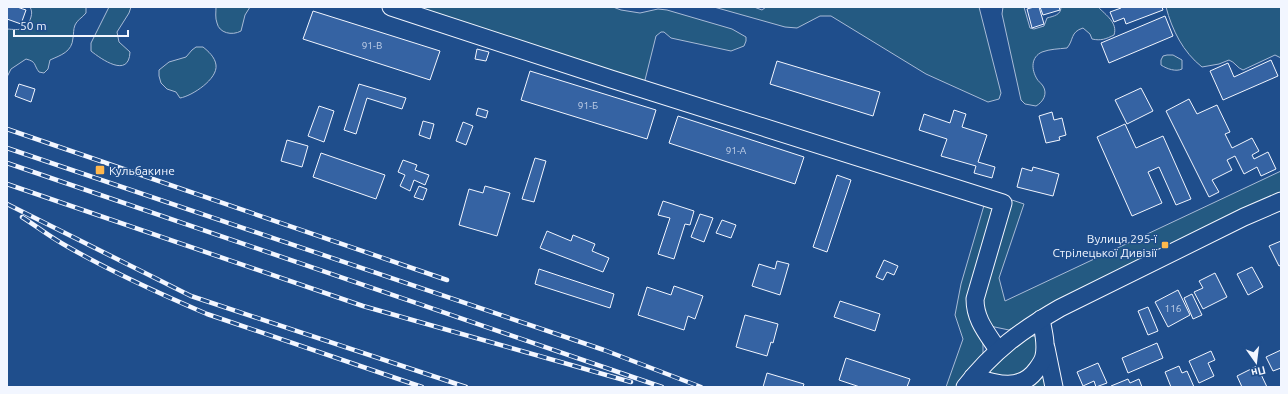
<svg xmlns="http://www.w3.org/2000/svg" width="1288" height="394" viewBox="0 0 1288 394" font-family="Ubuntu,sans-serif">
<style>
.green{fill:#245a82;stroke:#a8bbd7}
.building{fill:#3563a3;stroke:#f2f6ff}
.lines{fill:none;stroke-linecap:round;stroke-linejoin:round}
.minor-casing{stroke:#f2f6ff;stroke-width:19}
.minor{stroke:#1f4e8c;stroke-width:17}
.rail-casing{stroke:#f2f6ff;stroke-width:4.5}
.rail{stroke:#1f4e8c;stroke-width:3;stroke-dasharray:9;stroke-linecap:butt}
.poi-dot{fill:#ffb74d;stroke:#1f4e8c;stroke-width:1.5}
.labels{text-anchor:middle;dominant-baseline:central;stroke-width:3;stroke-linejoin:round;paint-order:stroke}
.number-label{font-size:10px;fill:#c3d1e8}
.poi-label{font-size:12px;fill:#f2f6ff;stroke:#1f4e8c;text-anchor:start}
</style>
<rect width="100%" height="100%" fill="#1f4e8c"/>
<g class="green">
<path d="M30,7H86V13C82,18 77,20 75,25C73,30 74,33 73,38C72,52 61,55 50,60L48,69L44,73L39,72C33,64 37,62 26,59L11,69L7,77V29C20,30 27,31 31,17C32,13 32,11 30,7Z"/>
<path d="M109,7H131L129,13L117,32L119,42L130,52C129,79 101,59 91,51V43Z"/>
<path d="M216,7H250L245,15L241,31C232,36 219,33 217,23C215,18 216,12 216,7Z"/>
<polygon points="400,7 613,7 621,10 640,13 658,9 667,10 732,29 746,37 746,41 744,46 731,51 671,38 664,32 661,32 656,36 645,80 640,83"/>
<polygon points="714,7 754,7 762,10 766,7 979,7 1001,93 999,99 988,102 926,74 831,16 820,16 797,28 785,27"/>
<path d="M1003,7H1024L1030,28L1034,29L1044,26L1047,18C1054,16 1061,15 1061,7H1098C1106,15 1118,23 1114,35C1106,39 1101,41 1092,39L1090,34L1083,28C1070,32 1074,40 1067,48C1058,49 1050,49 1042,52C1031,57 1031,69 1037,79C1038,81 1041,83 1043,86C1048,94 1043,102 1036,106L1025,104L1021,100L1002,14Z"/>
<path d="M1166,7H1281V58L1275,55L1243,70C1237,68 1235,62 1229,60L1219,64L1202,67C1183,52 1172,30 1166,7Z"/>
<path d="M196,47H203C208,51 215,57 216,65C218,79 192,96 180,98L176,92L167,89L161,83L159,76V70L169,62L186,57L192,50Z"/>
<path d="M1167,55H1173L1182,60V69C1176,72 1167,69 1161,65V60L1163,56Z"/>
<polygon points="1281,171 1281,193 1058,303 1009,330 990,326 981,301 1012,200 1024,204 999,278 1005,301"/>
<polygon points="985,202 991,206 993,210 971,298 983,340 983,355 957,387 946,387 963,339 955,315 961,284"/>
<path d="M1031,336H1035L1039,338L1050,387H975C992,367 1009,352 1031,336Z"/>
</g>
<g class="building">
<polygon points="7,7 17,7 26,10 21,24 7,19"/>
<polygon points="1034,7 1039,7 1044,24 1032,28 1027,9"/>
<polygon points="1040,7 1059,7 1060,10 1043,15"/>
<polygon points="1120,7 1162,7 1163,10 1126,24 1124,18 1114,22 1110,12 1121,8"/>
<polygon points="313,11 440,51 430,80 303,39"/>
<polygon points="1165,16 1173,36 1109,63 1101,43"/>
<polygon points="477,49 489,52 486,61 475,59"/>
<polygon points="1271,60 1278,76 1223,100 1210,71 1228,63 1234,77"/>
<polygon points="777,61 880,92 873,116 770,84"/>
<polygon points="530,71 656,110 647,139 521,100"/>
<polygon points="19,84 35,89 31,102 15,96"/>
<polygon points="359,84 406,98 402,109 367,98 356,134 344,130"/>
<polygon points="1141,88 1153,111 1127,124 1115,100"/>
<polygon points="1189,99 1197,114 1217,105 1230,132 1225,134 1232,148 1252,138 1259,151 1252,155 1254,159 1268,152 1276,169 1261,176 1257,167 1244,174 1235,156 1227,160 1232,170 1212,180 1219,192 1209,197 1166,111"/>
<polygon points="319,106 334,111 324,142 308,136"/>
<polygon points="478,108 488,111 486,118 476,115"/>
<polygon points="954,110 966,114 962,127 987,135 978,162 995,167 992,178 974,173 976,166 941,156 947,139 919,130 924,114 950,123"/>
<polygon points="1052,112 1054,120 1062,118 1066,135 1059,137 1060,140 1046,143 1039,116"/>
<polygon points="678,116 804,157 795,184 669,143"/>
<polygon points="423,121 434,124 430,139 419,135"/>
<polygon points="463,122 473,126 466,145 456,141"/>
<polygon points="1125,124 1136,148 1163,136 1191,199 1176,205 1159,167 1148,172 1162,203 1132,216 1097,137"/>
<polygon points="287,140 308,146 302,167 281,161"/>
<polygon points="321,153 385,175 376,199 313,177"/>
<polygon points="535,158 546,161 534,202 522,199"/>
<polygon points="403,160 417,165 415,170 429,175 425,185 414,180 410,191 400,186 405,175 398,172"/>
<polygon points="1033,167 1059,174 1053,196 1017,187 1022,168 1032,171"/>
<polygon points="837,175 851,180 827,252 813,247"/>
<polygon points="419,186 427,189 423,200 414,197"/>
<polygon points="485,186 510,193 497,236 459,225 469,189 483,193"/>
<polygon points="663,201 694,211 690,225 685,224 674,259 658,254 670,218 658,215"/>
<polygon points="700,214 713,218 704,242 691,237"/>
<polygon points="722,220 736,225 731,238 716,233"/>
<polygon points="547,231 571,241 573,235 595,244 592,251 609,258 603,272 540,248"/>
<polygon points="1281,241 1281,265 1279,266 1269,246"/>
<polygon points="884,260 898,266 894,275 887,272 883,280 876,277"/>
<polygon points="777,261 789,264 780,295 752,286 759,264 775,269"/>
<polygon points="1252,267 1263,287 1248,295 1237,274"/>
<polygon points="539,269 614,294 610,308 535,284"/>
<polygon points="1215,273 1227,297 1203,309 1194,292 1203,288 1199,281"/>
<polygon points="674,286 703,296 695,319 688,316 684,330 638,315 647,287 671,295"/>
<polygon points="1178,290 1190,315 1168,327 1155,302"/>
<polygon points="1192,294 1202,315 1193,319 1184,298"/>
<polygon points="840,301 880,314 875,331 834,317"/>
<polygon points="1148,307 1158,331 1148,335 1138,311"/>
<polygon points="745,315 778,324 773,343 771,342 767,356 736,347"/>
<polygon points="1157,343 1163,358 1128,373 1122,358"/>
<polygon points="1281,350 1281,368 1273,371 1266,357"/>
<polygon points="1211,351 1215,360 1208,363 1214,376 1199,383 1189,361"/>
<polygon points="846,358 910,379 907,387 860,387 839,380"/>
<polygon points="1098,363 1107,383 1096,387 1094,381 1083,386 1077,372"/>
<polygon points="1179,366 1182,373 1187,371 1194,387 1171,387 1165,372"/>
<polygon points="1257,366 1267,387 1242,387 1237,376"/>
<polygon points="767,373 804,384 803,387 763,387"/>
<polygon points="1128,379 1130,383 1139,379 1142,387 1111,387 1111,386"/>
</g>
<g class="lines">
<g class="minor-casing">
<g id="minor">
<path d="M391,7L611,79L1003,203L975,299C975,320 987,333 998,350"/>
<polyline points="1046,348 1054,387"/>
<path d="M973,377C996,384 1021,392 1037,369C1040,365 1043,361 1044,356C1047,343 1043,331 1041,319"/>
<path d="M965,387C993,351 1020,331 1060,308L1244,217L1281,201"/>
</g>
</g>
<use href="#minor" class="minor"/>
<g class="rail-casing">
<g id="rail">
<polyline points="7,129 447,280"/>
<polyline points="7,148 604,350 701,387"/>
<polyline points="7,163 662,387"/>
<polyline points="7,184 363,306 631,382"/>
<polyline points="7,204 191,296 466,387"/>
<path d="M22,217C36,226 49,236 63,244C109,271 158,293 207,314L422,387"/>
</g>
</g>
<use href="#rail" class="rail"/>
</g>
<g class="poi-dot">
<rect x="95" y="165" width="10" height="10" rx="2"/>
<rect x="1161" y="241" width="8" height="8" rx="2"/>
</g>
<g class="labels">
<g class="number-label">
<text x="372" y="45">91-В</text>
<text x="588" y="105">91-Б</text>
<text x="736" y="150">91-А</text>
<text x="1173" y="308">116</text>
</g>
<g class="poi-label">
<text x="109" y="170">Кульбакине</text>
<text x="1157" y="238" text-anchor="end">Вулиця 295-ї<tspan x="1157" dy="14">Стрілецької Дивізії</tspan></text>
</g>
</g>
<rect width="1288" height="394" fill="none" stroke="#f2f6ff" stroke-width="16"/>
<g transform="translate(1256 362) rotate(166)" stroke="#1f4e8c" stroke-width="3" paint-order="stroke">
<path d="M0-3L7 15L0 10L-7 15Z" fill="#f2f6ff"/>
<text y="-6" font-size="11" font-weight="bold" text-anchor="middle" fill="#f2f6ff">Пн</text>
</g>
<path d="M14 30v6h114v-6" fill="none" stroke="#f2f6ff" stroke-width="2"/>
<text x="20" y="30" font-size="12" fill="#f2f6ff" stroke="#1f4e8c" stroke-width="3" paint-order="stroke">50 m</text>
</svg>
